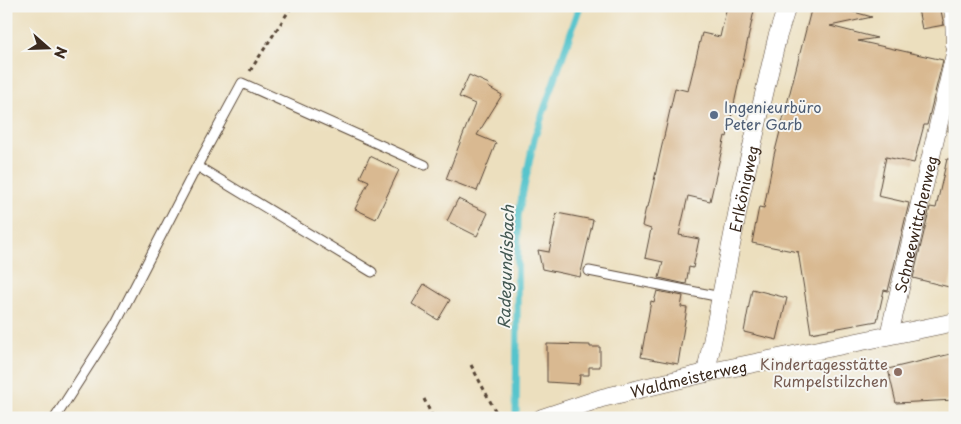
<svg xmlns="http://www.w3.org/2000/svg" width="961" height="424" viewBox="0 0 961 424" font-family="'Playpen Sans',sans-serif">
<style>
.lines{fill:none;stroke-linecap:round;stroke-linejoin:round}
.stream{stroke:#56c4cc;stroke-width:7}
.building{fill:#d9b991}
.lane-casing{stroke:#564536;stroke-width:11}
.street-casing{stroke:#564536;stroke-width:19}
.path{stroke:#564536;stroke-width:3;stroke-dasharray:4 4;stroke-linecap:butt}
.lane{stroke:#fff;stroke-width:9}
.street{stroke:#fff;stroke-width:18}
.service-dot{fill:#5c6f8a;stroke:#f6f6f2;stroke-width:2}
.education-dot{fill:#8d6e63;stroke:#f6f6f2;stroke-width:2}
.labels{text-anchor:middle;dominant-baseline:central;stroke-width:4;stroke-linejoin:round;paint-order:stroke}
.service-label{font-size:15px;fill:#4e5e75;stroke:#f6f6f2;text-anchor:start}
.street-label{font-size:15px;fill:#3b2a1e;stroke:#f6f6f2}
.education-label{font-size:15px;fill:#785e54;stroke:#f6f6f2;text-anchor:end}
.water-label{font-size:16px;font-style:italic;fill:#435852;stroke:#f6f6f2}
</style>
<rect width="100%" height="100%" fill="#f6f6f2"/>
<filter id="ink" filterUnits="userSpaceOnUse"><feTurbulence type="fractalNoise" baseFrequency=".02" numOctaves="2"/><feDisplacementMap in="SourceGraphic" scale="10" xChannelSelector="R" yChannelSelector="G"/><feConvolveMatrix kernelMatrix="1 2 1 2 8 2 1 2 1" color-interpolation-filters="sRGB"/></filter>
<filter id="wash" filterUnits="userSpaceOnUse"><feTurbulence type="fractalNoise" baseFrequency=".0096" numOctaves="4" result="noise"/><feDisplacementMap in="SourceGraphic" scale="20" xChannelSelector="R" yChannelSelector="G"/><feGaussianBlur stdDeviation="1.12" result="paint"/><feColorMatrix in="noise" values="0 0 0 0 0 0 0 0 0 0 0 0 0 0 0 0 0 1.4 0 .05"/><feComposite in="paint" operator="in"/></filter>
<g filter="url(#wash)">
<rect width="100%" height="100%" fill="#ecdfbe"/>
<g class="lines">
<polyline class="stream" points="516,418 518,216 534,139 580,6"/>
</g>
<g id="blocks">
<g class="building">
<polygon points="727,6 755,6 727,137 725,136 710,201 688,196 679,235 699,239 693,268 689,267 686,284 659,278 663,262 645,258 651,229 642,226 646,207 648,207 675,88 688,91 702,33 720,37"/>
<polygon points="812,6 832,6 872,17 830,26 877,38 858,41 943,60 927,125 924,125 914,163 886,157 878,196 909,203 888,291 884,290 877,321 811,333 798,251 798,252 752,243 759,207 764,208 774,155"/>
<polygon points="932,6 940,6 944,25 922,29 918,9"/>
<polygon points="469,75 489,84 488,87 502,95 477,135 496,143 477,191 446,179 475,104 459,97"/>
<polygon points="955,102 955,132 948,131"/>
<polygon points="370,156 399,170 376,219 355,209 369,181 360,177"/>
<polygon points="947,159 955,159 955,263 949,287 913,278 930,207 936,208"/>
<polygon points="458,199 488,213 477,236 447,221"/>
<polygon points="557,213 593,220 580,277 542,269 538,250 549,252"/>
<polygon points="424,284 450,300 438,320 412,304"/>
<polygon points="752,289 787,298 777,340 744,332"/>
<polygon points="657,291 683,296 681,307 687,308 678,364 641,357 651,301 654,302"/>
<polygon points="547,344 590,345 590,347 600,347 600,367 589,367 589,375 580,375 579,384 547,382"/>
<polygon points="955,353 955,400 896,403 888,369"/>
</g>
</g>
</g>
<g filter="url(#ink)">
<use href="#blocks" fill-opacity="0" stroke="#564536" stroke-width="1"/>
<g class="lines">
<g class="lane-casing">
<g id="lane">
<polyline points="197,166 372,272"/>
<polyline points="589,271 721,297"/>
<polyline points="55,418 116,323 197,166 242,83 425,165"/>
</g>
</g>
<g class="street-casing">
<g id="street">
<polyline points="952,6 954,14 955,45"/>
<path id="s1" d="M889,335L955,54"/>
<path id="s2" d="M706,373L741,194L777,38L787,6"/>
<path id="s3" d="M542,418L602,398L706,373L955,322"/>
</g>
</g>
<g class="path">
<polyline points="250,71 292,6"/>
<polyline points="471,365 499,418"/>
<polyline points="424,399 433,418"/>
</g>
<use href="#lane" class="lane"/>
<use href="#street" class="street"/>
</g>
</g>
<circle class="service-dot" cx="714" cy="115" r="5"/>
<circle class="education-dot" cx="898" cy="372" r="5"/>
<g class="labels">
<g class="service-label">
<text x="724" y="106">Ingenieurbüro<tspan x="724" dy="17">Peter Garb</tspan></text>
</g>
<g class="street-label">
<text stroke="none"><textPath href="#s2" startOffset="188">Erlkönigweg</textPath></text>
<text stroke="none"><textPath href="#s1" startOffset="114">Schneewittchenweg</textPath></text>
<text stroke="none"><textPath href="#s3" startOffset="152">Waldmeisterweg</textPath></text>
</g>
<g class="education-label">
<text x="888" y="363">Kindertagesstätte<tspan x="888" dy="17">Rumpelstilzchen</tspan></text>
</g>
<g class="water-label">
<text transform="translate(505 267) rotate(-88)">Radegundisbach</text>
</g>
</g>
<rect width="961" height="424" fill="none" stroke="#f6f6f2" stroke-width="25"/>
<g transform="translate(48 48) rotate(110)" stroke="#f6f6f2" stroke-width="4" paint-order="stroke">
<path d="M0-4L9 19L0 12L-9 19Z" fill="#3b2a1e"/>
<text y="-8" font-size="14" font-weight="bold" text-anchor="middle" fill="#3b2a1e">N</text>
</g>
</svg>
